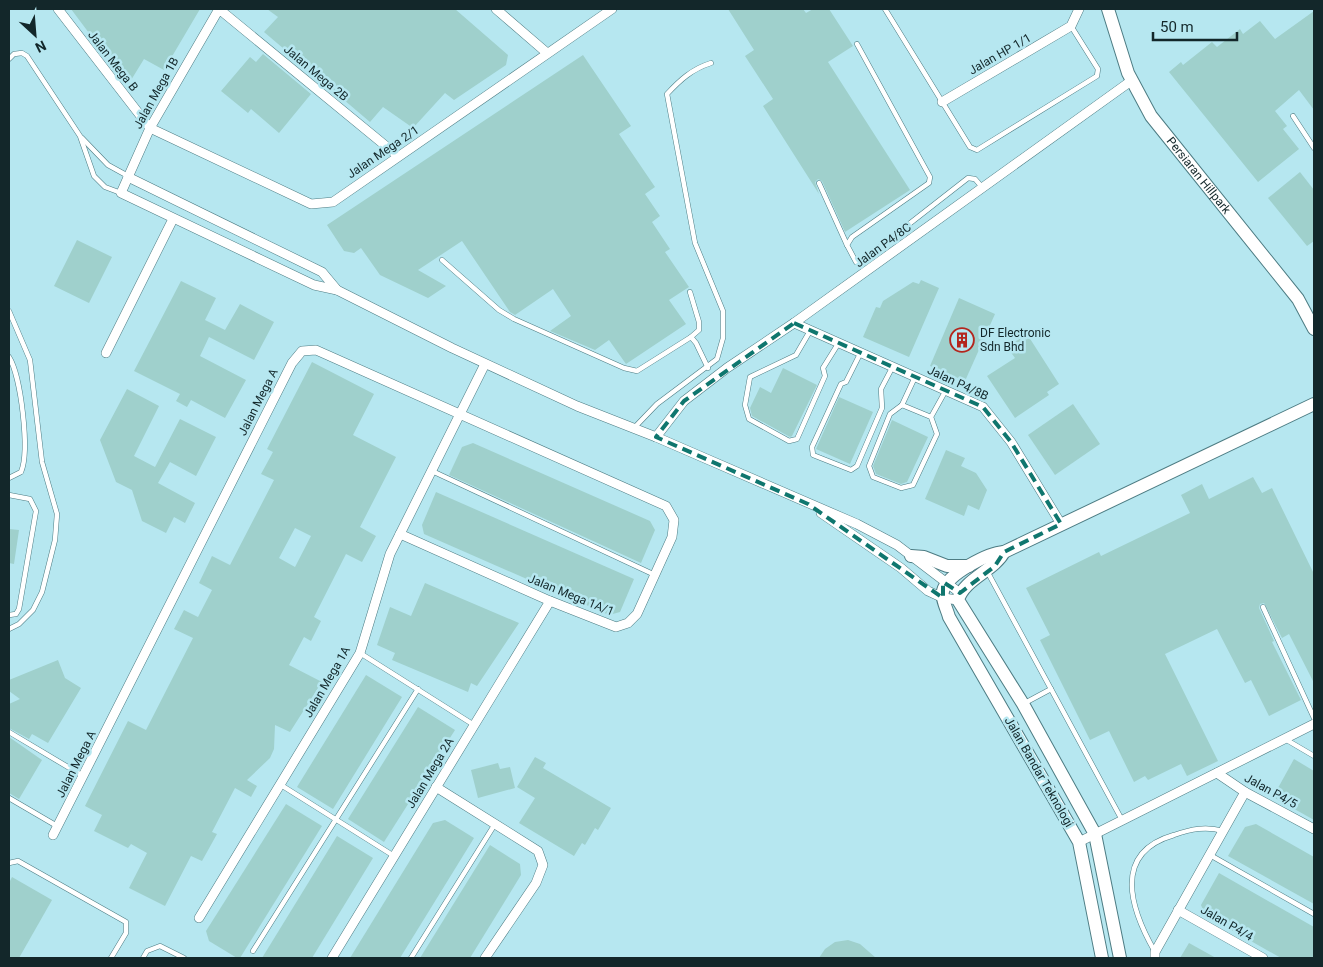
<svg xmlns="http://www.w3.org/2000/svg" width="1323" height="967" viewBox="0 0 1323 967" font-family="Roboto,sans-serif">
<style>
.building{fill:#9fd0cc;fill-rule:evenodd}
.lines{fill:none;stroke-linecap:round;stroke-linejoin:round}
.lane-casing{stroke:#4d7c83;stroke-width:5.5}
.street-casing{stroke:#4d7c83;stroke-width:10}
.secondary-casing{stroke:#4d7c83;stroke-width:14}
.lane{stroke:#fff;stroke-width:4.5}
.street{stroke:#fff;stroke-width:9}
.secondary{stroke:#fff;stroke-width:12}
.marked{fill:none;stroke:#0f766e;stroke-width:4;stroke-dasharray:10 6;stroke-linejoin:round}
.labels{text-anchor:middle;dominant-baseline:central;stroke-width:5;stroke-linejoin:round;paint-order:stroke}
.street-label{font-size:12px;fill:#13272a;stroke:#b6e7f0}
.poi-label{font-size:12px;fill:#13272a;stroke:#b6e7f0;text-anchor:start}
</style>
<rect width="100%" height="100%" fill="#b6e7f0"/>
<g class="building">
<polygon points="71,9 200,9 164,70 144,59 128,85"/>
<polygon points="267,9 455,9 508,55 506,65 454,100 445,93 413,128 383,107 370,122 264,32 278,17"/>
<polygon points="728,9 803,9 806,13 813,9 829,9 853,46 828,62 910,190 845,232 822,181 818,179 815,182 819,194 763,106 773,99 745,56 754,50"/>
<polygon points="1314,11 1314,110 1299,90 1275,111 1287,126 1283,129 1299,149 1258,182 1169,72 1181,62 1183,65 1212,42 1217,47 1240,29 1243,34 1260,21 1275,39"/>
<polygon points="263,54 311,94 279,133 251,109 248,113 221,91 250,57 256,62"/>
<polygon points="583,55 631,126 619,134 655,187 645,194 660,216 652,222 670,249 665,252 689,287 669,300 686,324 626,364 609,340 595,350 550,331 571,316 553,289 515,315 510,312 462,241 418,270 446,286 428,298 380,275 361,248 354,253 344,251 327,225"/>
<polygon points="1300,172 1314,190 1314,241 1307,246 1268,198"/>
<polygon points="77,240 112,257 89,303 54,286"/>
<polygon points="921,280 939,288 909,357 863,337 876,307 880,308 883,301 913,282 919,284"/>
<polygon points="181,281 216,298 205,320 225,330 240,304 274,322 254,360 209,337 200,356 246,380 225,418 191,400 187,407 176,401 180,394 134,371"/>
<polygon points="959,298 995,314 965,381 930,366"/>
<polygon points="1027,334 1059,384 1047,392 1049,395 1015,418 987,376 1015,358 1007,347"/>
<path d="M312,362L374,394L353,435L396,457L360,527L376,536L362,562L346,554L314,617L321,621L311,641L304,637L289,665L322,682L318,688L290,732L275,725L274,749L270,758L247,780L257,786L251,797L235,788L212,832L217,834L202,861L191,856L165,906L129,888L147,853L131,844L128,848L94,831L102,815L85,806L128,721L146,730L193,638L174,629L184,610L198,617L212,590L199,583L212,556L230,565L274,480L261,474L273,452L267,449ZM295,528L311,536L295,567L279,558Z"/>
<polygon points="783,368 817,385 792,436 790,437 752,416 750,408 760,387 771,393"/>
<polygon points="127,389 159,406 134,456 155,467 180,419 216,437 196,476 170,462 158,483 195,503 185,523 174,517 166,533 142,521 132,490 116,482 100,440"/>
<polygon points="839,397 873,412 850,464 816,449"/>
<polygon points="1073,404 1100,444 1055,475 1028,435"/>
<polygon points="892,420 928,437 907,482 901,484 876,474 873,466"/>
<polygon points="473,443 650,521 655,530 641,563 449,475 462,447"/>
<polygon points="946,450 965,458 961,466 976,473 987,490 979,510 968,505 964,516 925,499"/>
<polygon points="1253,477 1262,493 1272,488 1314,574 1314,683 1289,634 1282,638 1264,603 1260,604 1259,608 1274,641 1272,642 1301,700 1269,716 1251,680 1245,683 1217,629 1165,654 1218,761 1187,776 1181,764 1148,780 1145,776 1134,782 1109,731 1090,740 1040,640 1050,635 1026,588 1099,552 1101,556 1190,513 1181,495 1202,484 1209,499"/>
<polygon points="436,492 634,579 620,612 609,615 424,534 422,525"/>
<polygon points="9,529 19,530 14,564 9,563"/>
<polygon points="425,583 519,623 477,686 471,683 468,692 392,660 395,653 377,645 390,607 411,616"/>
<polygon points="58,660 65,678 81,688 48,743 32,734 29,739 9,728 9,704 20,699 9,691 9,680"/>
<polygon points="366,675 402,697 333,809 297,787"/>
<polygon points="418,707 455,730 384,842 348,819"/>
<polygon points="9,737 42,760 19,799 9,793"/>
<polygon points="535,757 546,763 543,768 611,808 598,830 595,828 585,845 582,843 574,856 519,823 535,798 517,787"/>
<polygon points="1294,759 1314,771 1314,820 1273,797"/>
<polygon points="498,763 500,769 510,767 515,788 478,798 471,770"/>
<polygon points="286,804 322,826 240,958 237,958 209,941 206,931"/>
<polygon points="445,820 474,838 400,958 350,958 433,823"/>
<polygon points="1256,824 1314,857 1314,904 1228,856 1245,827"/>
<polygon points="337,836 373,858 312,958 262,958"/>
<polygon points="490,845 520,864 521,875 470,958 420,958"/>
<polygon points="1219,873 1314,927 1314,958 1281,958 1205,915 1201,905"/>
<polygon points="12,877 52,900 19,958 9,958 9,883"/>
<polygon points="848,940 860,944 876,958 819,958 825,949 835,942"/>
<polygon points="1189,943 1216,958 1180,958"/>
</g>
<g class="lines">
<g class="lane-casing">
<g id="lane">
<polyline points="885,9 970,147 977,150 1097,76 1098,69 1071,26"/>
<polyline points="857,44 930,177 929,183 852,237 847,245 856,262 863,260 968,178 975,179 982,187"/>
<polyline points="9,59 14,54 22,53 27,56 80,136 94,176 105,187 121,193"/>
<polyline points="1293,116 1314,148"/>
<polyline points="82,138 108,165 128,176"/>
<polyline points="819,183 847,245"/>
<polyline points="442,260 499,310 514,319 624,368 637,371 691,337 696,343 708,368"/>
<polyline points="690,292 699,322 699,330 691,337"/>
<polyline points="9,311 30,360 42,462 57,514 55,540 42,592 33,610 19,624 9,629"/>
<polyline points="810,331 796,355 750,377 745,405 749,419 789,441 797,439 825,376 823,368 838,344"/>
<polyline points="860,354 846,382 841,384 812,447 813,455 851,470 857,466 882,408 881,389 892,368"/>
<path d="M9,357C21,376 30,451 21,472L9,478"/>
<polyline points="902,405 915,377"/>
<polyline points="931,417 902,405 890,414 869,466 873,477 901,488 913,485 937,434 931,417 946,390"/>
<path d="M634,428L657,404L717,359L723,338V311L695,243L667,94C680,80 692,69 711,63"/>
<polyline points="432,471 655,575"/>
<polyline points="9,495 30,499 36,511 19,609 16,614 9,615"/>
<polyline points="987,571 1122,820"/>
<polyline points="1263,607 1314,718"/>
<polyline points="360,653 474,725"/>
<polyline points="1023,704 1051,689"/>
<polyline points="9,732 83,776"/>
<polyline points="1285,739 1314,756"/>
<polyline points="281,785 394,856"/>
<polyline points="9,798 57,826"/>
<polyline points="1210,855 1314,914"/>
<polyline points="9,863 18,861 126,922 126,933 111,958"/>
<polyline points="253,951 418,689"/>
<path d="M1155,952C1131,910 1111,853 1174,835C1191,829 1206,826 1223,831"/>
<polyline points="143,958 147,951 160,946 184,958"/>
<polyline points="411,958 495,824"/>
</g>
</g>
<g class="street-casing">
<g id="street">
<polyline points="58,9 150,128 311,204 333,202 612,9"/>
<polyline points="496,9 547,53"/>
<polyline points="942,102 1071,26 1079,9"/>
<polyline points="398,156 219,9 150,128 121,193 314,285 337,290 452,348 577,406 656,437 857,524 897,545 960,593"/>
<polyline points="128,177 322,272 337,290"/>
<polyline points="794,323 983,407 1011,442 1061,524"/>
<polyline points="106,353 173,219"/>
<polyline points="656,437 684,401 727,368 794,323 1131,81"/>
<polyline points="821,513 901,568 928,591 943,598 958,600"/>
<polyline points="1217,773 1245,792 1314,829"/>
<polyline points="436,787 538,851 543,865 536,883 485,958"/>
<polyline points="53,835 292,363 302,351 316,350 666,506 674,520 672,537 637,614 628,623 616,627 550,601 400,534"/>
<polyline points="1079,842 1314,724"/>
<polyline points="1178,910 1263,958"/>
<polyline points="199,918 360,653 390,554 485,364"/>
<polyline points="332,958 550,601"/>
<polyline points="1155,958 1155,952 1245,792"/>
</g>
</g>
<g class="secondary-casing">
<g id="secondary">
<path id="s1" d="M1108,9L1128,73L1151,116L1298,299L1314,329"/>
<path d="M1004,552C994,571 964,579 958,600L1023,704L1095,834L1120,958"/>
<polyline points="911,556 924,557 947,566 969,566"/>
<path d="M1102,958L1079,842L949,617C947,609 941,599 943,591C947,574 988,553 1004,552L1314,404"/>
</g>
</g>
<use href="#lane" class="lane"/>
<use href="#street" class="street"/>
<use href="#secondary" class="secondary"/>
</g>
<path class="marked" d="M794,323L983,407L1011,442L1061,524L1004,552L995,566L960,593L943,582V598L808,504L656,437L684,401Z"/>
<defs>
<g id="building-ring" transform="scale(1.25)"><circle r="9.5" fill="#b6e7f0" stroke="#b4261d" stroke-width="1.5"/><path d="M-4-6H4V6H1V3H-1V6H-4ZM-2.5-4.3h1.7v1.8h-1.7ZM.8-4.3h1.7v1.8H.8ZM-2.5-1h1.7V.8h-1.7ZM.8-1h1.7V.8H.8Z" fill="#b4261d"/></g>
</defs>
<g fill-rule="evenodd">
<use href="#building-ring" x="962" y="340"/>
</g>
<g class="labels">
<g class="street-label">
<text transform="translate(1000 54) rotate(-30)">Jalan HP 1/1</text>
<text transform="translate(113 61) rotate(52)">Jalan Mega B</text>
<text transform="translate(316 73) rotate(40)">Jalan Mega 2B</text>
<text transform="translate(156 93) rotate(-61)">Jalan Mega 1B</text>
<text transform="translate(383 152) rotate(-34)">Jalan Mega 2/1</text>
<text stroke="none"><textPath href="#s1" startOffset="192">Persiaran Hillpark</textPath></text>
<text transform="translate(883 245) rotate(-36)">Jalan P4/8C</text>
<text transform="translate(958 383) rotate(25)">Jalan P4/8B</text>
<text transform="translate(258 402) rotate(-63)">Jalan Mega A</text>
<text transform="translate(571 595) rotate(22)">Jalan Mega 1A/1</text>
<text transform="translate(327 682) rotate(-60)">Jalan Mega 1A</text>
<text transform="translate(76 764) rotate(-63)">Jalan Mega A</text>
<text transform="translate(1039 772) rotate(60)">Jalan Bandar Teknologi</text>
<text transform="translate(430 773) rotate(-59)">Jalan Mega 2A</text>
<text transform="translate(1271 791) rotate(29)">Jalan P4/5</text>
<text transform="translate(1227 923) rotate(30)">Jalan P4/4</text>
</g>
<g class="poi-label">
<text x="980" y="333">DF Electronic<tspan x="980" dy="14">Sdn Bhd</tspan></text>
</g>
</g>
<rect width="1323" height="967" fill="none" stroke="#13272a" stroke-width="20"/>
<g transform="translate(35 35) rotate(154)" stroke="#b6e7f0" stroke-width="4" paint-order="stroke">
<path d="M0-4L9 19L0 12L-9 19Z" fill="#13272a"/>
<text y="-8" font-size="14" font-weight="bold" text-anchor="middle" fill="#13272a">N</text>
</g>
<path d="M1153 32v8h84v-8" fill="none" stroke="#13272a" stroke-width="2.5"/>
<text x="1160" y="32" font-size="15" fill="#13272a" stroke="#b6e7f0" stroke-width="4" paint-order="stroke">50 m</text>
</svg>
